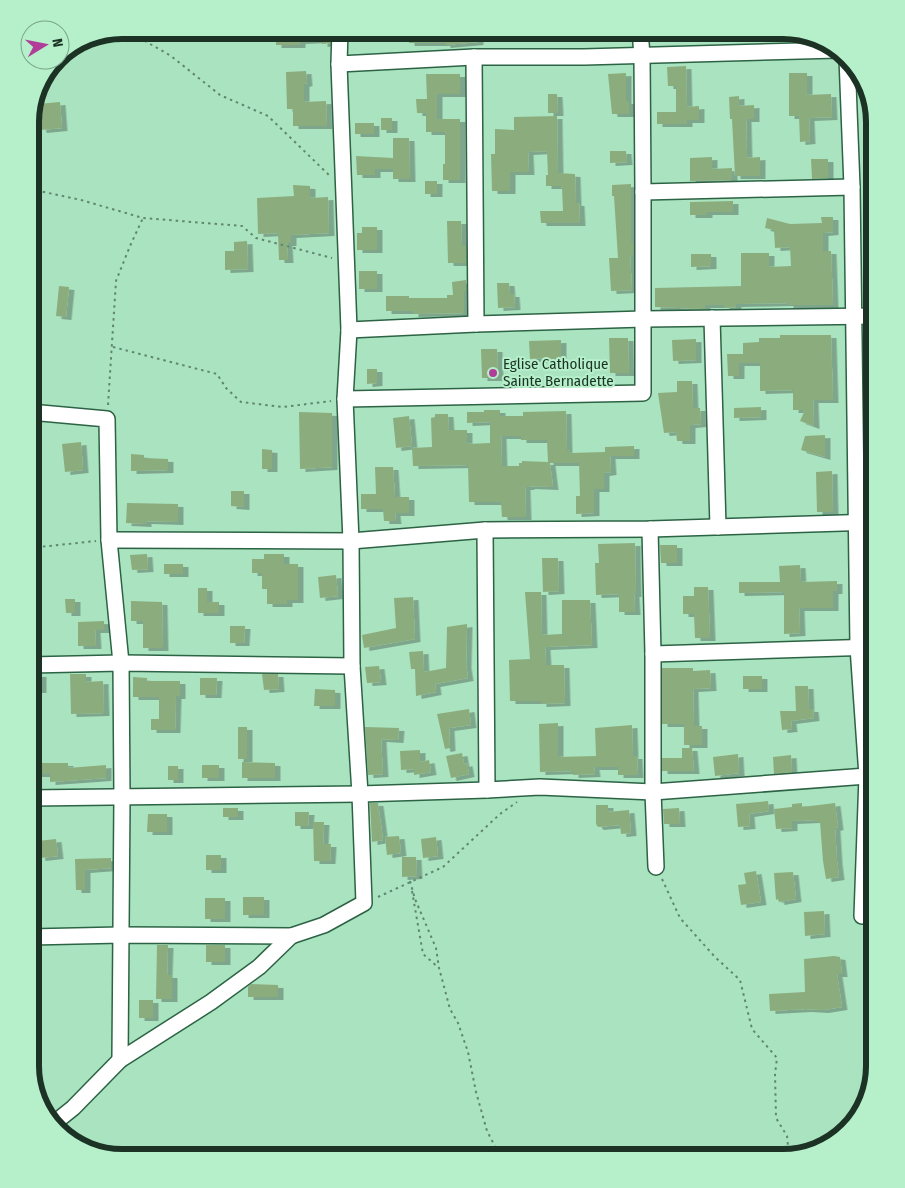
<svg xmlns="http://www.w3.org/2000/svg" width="905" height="1188" viewBox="0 0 905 1188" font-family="'Fira Sans Condensed',sans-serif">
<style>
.building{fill:#8bad7d;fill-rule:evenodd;filter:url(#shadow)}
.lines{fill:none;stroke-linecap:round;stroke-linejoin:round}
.minor-casing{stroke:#2c6344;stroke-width:18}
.path{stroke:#60876e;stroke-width:2;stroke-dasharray:2.5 4;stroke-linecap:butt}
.minor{stroke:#fff;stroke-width:15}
.poi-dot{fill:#b03e99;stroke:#b6f0cb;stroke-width:2}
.labels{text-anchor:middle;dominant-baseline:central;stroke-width:4;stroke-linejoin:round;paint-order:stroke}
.poi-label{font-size:15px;fill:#1b3224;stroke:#b6f0cb;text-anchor:start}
.rim{fill:none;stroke:#1b3224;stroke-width:6}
</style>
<defs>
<filter id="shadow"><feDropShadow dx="5.5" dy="3" stdDeviation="0" flood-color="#0004"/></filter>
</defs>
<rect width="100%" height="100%" fill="#aae3bf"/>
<g class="building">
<polygon points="276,30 331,30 330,43 322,44 322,40 300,41 300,45 276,45"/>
<polygon points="409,30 478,30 478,42 445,45 445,43 409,43"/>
<polygon points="571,30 598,30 598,38 571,39"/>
<polygon points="686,66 687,107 699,106 699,120 687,120 687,124 657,124 657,112 676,112 676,86 668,86 667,67"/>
<polygon points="306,71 307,83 304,84 304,102 326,101 327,126 293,126 293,109 287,109 286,72"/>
<polygon points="626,73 626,101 629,101 629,114 612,114 608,74"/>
<polygon points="789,73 807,73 807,95 831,94 832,117 809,118 810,141 800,142 799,116 789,116"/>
<polygon points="426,74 460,74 460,94 437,94 437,119 460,119 460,180 443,180 443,164 445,164 445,132 426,132 426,113 417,113 416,99 427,99"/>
<polygon points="548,94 557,94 558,113 548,113"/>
<polygon points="739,96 739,106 754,105 754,119 746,119 747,158 760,157 760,176 735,176 732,119 730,119 729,97"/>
<polygon points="60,102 62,128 41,130 38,104"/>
<polygon points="557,116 558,173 575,174 576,203 579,203 580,223 541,223 540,211 563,211 562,188 561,186 546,186 546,175 548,175 547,151 528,152 529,172 510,172 510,191 492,191 491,154 495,154 495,129 514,130 514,117"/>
<rect x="381" y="118" width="11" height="12"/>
<rect x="355" y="123" width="19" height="11"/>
<polygon points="393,138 409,138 410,179 393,179 393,169 375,169 375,175 357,175 356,156 393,158"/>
<polygon points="610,151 626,151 627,162 610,163"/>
<polygon points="712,157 712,169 732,168 732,180 690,181 690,158"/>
<polygon points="811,159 828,159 828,178 812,179"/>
<rect x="425" y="181" width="12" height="13"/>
<polygon points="631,184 631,242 633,242 633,255 630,255 632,290 611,291 609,258 618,258 614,196 612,196 612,185"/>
<polygon points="293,185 310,186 310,198 328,197 329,233 291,235 291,243 287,243 288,260 279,260 278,233 258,234 257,198 294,196"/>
<polygon points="733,201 733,212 707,212 707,215 690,215 690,202"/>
<polygon points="821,217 833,217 833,232 823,233 823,251 831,251 833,305 788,305 788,303 736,304 736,307 724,308 724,305 705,305 705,309 655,307 655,288 741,286 741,253 769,253 769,267 791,266 790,247 775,248 774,230 765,228 767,218 790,224 822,223"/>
<polygon points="447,221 461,221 462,246 466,246 466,263 448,263"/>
<polygon points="362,227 377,227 377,250 357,250 357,233 362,233"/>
<polygon points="247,241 248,269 225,270 225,251 234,251 234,242"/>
<polygon points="691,254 711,254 711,266 691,267"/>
<rect x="359" y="271" width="18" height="18"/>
<polygon points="466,280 466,291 464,291 464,313 413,314 413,311 386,311 386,296 409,296 409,298 447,298 447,295 453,295 452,282"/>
<polygon points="497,283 509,283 510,294 514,294 515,307 498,308"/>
<polygon points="59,286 69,287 66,317 56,316"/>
<polygon points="780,335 831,335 833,400 813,400 814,426 800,421 805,410 793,410 793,390 760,391 760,363 739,363 739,376 728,376 727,354 743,354 743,343 759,342 759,338 780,338"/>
<polygon points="609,338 628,338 629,373 610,373"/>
<polygon points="696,339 696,360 673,361 672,340"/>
<polygon points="561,340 561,363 545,363 545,358 530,359 529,341"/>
<polygon points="481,349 497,349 498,378 482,378"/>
<polygon points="367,369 377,369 377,383 367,384"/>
<polygon points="677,381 692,381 693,408 700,408 701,424 690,425 690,441 677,441 676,432 664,433 658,393 677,392"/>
<polygon points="761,407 761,417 734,418 734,408"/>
<path d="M484,410H500V416H523V412L566,411L567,450H570V453L605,452V447L634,446V456H610L611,472L604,473V489H594V513L576,514V496H580L579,463H550L553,487L529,486V487H525L526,517H502L501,502H469L468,465L413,466L412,448L432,447L431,418L435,417V414H448L449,430H467V444L490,443V422L467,423V412H484ZM501,436H521V440H547L548,462L522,461V463H519V466H502Z"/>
<polygon points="299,412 332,413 332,467 300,469"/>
<polygon points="409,416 412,446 396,448 393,418"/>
<polygon points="825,435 825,457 801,450 805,436"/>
<polygon points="81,442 83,470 65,472 62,444"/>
<polygon points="262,449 272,450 272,469 262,469"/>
<polygon points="131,454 144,455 144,458 168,459 168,470 131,471"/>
<polygon points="375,467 393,467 395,497 409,497 409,513 395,513 396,521 384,521 383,509 361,509 361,494 376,494"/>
<polygon points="832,471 833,512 817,512 816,472"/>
<polygon points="231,491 244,491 244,507 231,506"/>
<polygon points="127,503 178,504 178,522 146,521 146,524 126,523"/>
<polygon points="635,543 636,594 634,594 635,612 619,612 619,594 596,595 595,563 599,563 598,544"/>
<polygon points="660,545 677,545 677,563 661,563"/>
<polygon points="147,554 148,569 132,570 130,555"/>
<polygon points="264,554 284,554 284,564 298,564 298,600 287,600 287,604 267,604 267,589 262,589 262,573 252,573 252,559 264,559"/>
<polygon points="542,558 558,558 559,591 543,592"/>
<rect x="164" y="564" width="19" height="10"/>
<polygon points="800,565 801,582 837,581 837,591 833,591 833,608 799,608 800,633 784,634 784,592 739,593 739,582 780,582 779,566"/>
<polygon points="336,575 338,596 320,598 318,577"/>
<polygon points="694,587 708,587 710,638 695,638 694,614 683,614 683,596 694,596"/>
<polygon points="198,588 207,588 207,602 219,602 219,613 198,613"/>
<polygon points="525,592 541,592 542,635 562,634 562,600 590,600 592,645 545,647 546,665 564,665 565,703 541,704 541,701 510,701 509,660 530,659"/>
<polygon points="413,597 415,639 364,648 362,635 396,628 394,598"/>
<polygon points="65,599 75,599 75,613 66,613"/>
<polygon points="131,601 162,602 163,648 143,648 143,621 131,621"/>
<polygon points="104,621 104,630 95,630 96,646 78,646 78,622"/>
<polygon points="467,624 466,665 468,678 435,684 436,692 416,696 415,669 411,669 409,652 423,651 424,672 446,668 447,627"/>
<polygon points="230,626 245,626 244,643 230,643"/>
<polygon points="379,666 381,682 367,683 365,667"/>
<polygon points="662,668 693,668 693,671 710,670 711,688 693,689 694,726 702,726 702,745 684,745 684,724 662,724"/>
<polygon points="31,674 41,674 41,690 32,690"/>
<polygon points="70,674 86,674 86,682 103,681 104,713 71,714"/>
<polygon points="262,674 278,674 279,689 264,690"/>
<rect x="743" y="676" width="19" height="13"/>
<polygon points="133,677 147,678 147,681 180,681 180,696 176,696 175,730 151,730 151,719 159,719 159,697 133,697"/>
<polygon points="200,678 217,678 216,695 200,695"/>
<polygon points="795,686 808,686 809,709 813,709 814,718 791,721 792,729 782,730 780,711 796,711"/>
<polygon points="315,689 335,690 335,706 314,706"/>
<polygon points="469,709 471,725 449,728 450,748 445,749 437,714"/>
<polygon points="558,723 558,757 596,756 595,728 632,725 633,756 637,756 638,775 618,775 618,767 594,767 595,774 573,775 573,771 540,772 539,724"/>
<rect x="238" y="727" width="9" height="32"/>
<polygon points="365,727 399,728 398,740 381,739 383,774 368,775"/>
<polygon points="682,748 692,748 694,771 662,771 662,758 682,758"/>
<polygon points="420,750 420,762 429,760 431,772 414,775 414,769 401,770 400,751"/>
<polygon points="462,753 464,764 467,763 469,774 451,778 446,756"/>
<polygon points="738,754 739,773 715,776 713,757"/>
<polygon points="791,755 792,772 774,774 773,757"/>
<polygon points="242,762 275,763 275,778 242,778"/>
<polygon points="35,763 68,763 68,768 106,765 106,778 50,782 50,774 35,774"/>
<rect x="202" y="765" width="17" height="13"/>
<rect x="168" y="766" width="10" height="14"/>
<polygon points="768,801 769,811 749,814 750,826 738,827 736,804"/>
<polygon points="370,803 378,803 383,840 372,842"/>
<polygon points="802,803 802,807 835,803 838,827 835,828 837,861 839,877 826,879 823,861 820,822 815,822 815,820 792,821 792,828 776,829 774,809 792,807 792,804"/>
<polygon points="596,805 608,805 608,812 629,810 631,833 621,834 620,825 598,827 596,824"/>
<rect x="223" y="808" width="15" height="9"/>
<polygon points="679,808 680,824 664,824 663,809"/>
<polygon points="295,812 309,812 308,826 295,826"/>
<polygon points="148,814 167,814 167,832 147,832"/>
<polygon points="313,822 324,822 323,844 331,844 330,861 314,861"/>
<polygon points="399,836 401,853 387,855 385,837"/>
<polygon points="436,837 438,856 423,858 421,839"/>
<polygon points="56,839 58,856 40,858 38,841"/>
<rect x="206" y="855" width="15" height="15"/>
<polygon points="402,857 416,857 417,876 402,877"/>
<polygon points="111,858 111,868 85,870 85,890 76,890 75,859"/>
<polygon points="756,871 761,902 741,905 738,885 746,884 744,873"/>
<polygon points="793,872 796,899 779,902 778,899 776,900 774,873"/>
<rect x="243" y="897" width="21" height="18"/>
<rect x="205" y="898" width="20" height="21"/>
<polygon points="824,911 825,934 805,936 804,912"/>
<polygon points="157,945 168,945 167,975 172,975 172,999 156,999"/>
<rect x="206" y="945" width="19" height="17"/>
<polygon points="834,956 840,957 842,974 837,974 842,1007 823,1010 806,1009 770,1011 769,994 805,992 804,959"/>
<polygon points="251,984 278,985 278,997 248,997 248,987"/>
<rect x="139" y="1000" width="14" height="18"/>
</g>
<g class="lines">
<g class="minor-casing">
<g id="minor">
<polyline points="474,57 476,324"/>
<polyline points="847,58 852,187 858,647 867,776 862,916"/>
<polyline points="339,64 474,57 584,57 838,50"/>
<polyline points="643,192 852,187"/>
<polyline points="712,318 718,527"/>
<polyline points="349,330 476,324 644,319 875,316"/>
<polyline points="345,399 643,393 643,192 642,56 640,30"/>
<polyline points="30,412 107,419 109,540 121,663 122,797 120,1060"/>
<polyline points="650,529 653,654 653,792 656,867"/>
<polyline points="485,530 487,790"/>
<polyline points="109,540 351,541 485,530 650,529 875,522"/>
<polyline points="653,654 875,647"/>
<polyline points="30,665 121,663 352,666"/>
<polyline points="30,798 360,794 487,790 540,787 653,792 867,776"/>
<polyline points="30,937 121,935 291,936 324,925 364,903 360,794 352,666 351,541 345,399 349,330 339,64 340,30"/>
<polyline points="53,1124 73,1108 120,1060 211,1002 259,967 291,936"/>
</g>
</g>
<g class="path">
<polyline points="121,30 131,33 171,56 220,95 268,116 330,176"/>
<polyline points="30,189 81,200 143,218 242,226 256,238 332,258"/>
<polyline points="113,347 217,374 226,388 241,402 283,407 331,401"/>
<polyline points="108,405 116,281 130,246 143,218"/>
<polyline points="30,548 96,541"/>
<polyline points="662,879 680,918 715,957 740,980 752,1029 777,1058 775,1074 776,1118 787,1136 789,1156"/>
<polyline points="410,881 415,899 436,948 439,968 450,1009 458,1023 468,1052 476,1092 487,1131 501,1158"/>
<polyline points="412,891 423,954 439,968"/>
<polyline points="378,897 443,867 500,814 517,802"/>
</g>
<use href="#minor" class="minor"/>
</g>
<circle class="poi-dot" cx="493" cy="373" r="5"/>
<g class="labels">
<g class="poi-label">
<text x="503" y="364">Eglise Catholique<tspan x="503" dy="17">Sainte Bernadette</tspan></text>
</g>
</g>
<path d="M0 0H905V1188H0ZM122 39H783A83 83 0 0 1 866 122V1066A83 83 0 0 1 783 1149H122A83 83 0 0 1 39 1066V122A83 83 0 0 1 122 39Z" fill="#b6f0cb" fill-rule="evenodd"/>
<path class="rim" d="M122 39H783A83 83 0 0 1 866 122V1066A83 83 0 0 1 783 1149H122A83 83 0 0 1 39 1066V122A83 83 0 0 1 122 39Z"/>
<g transform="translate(45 45) rotate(80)"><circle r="24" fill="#b6f0cb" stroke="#78a488"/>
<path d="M0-4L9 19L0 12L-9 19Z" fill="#b03e99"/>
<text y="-8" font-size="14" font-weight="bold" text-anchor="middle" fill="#1b3224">N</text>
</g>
</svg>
